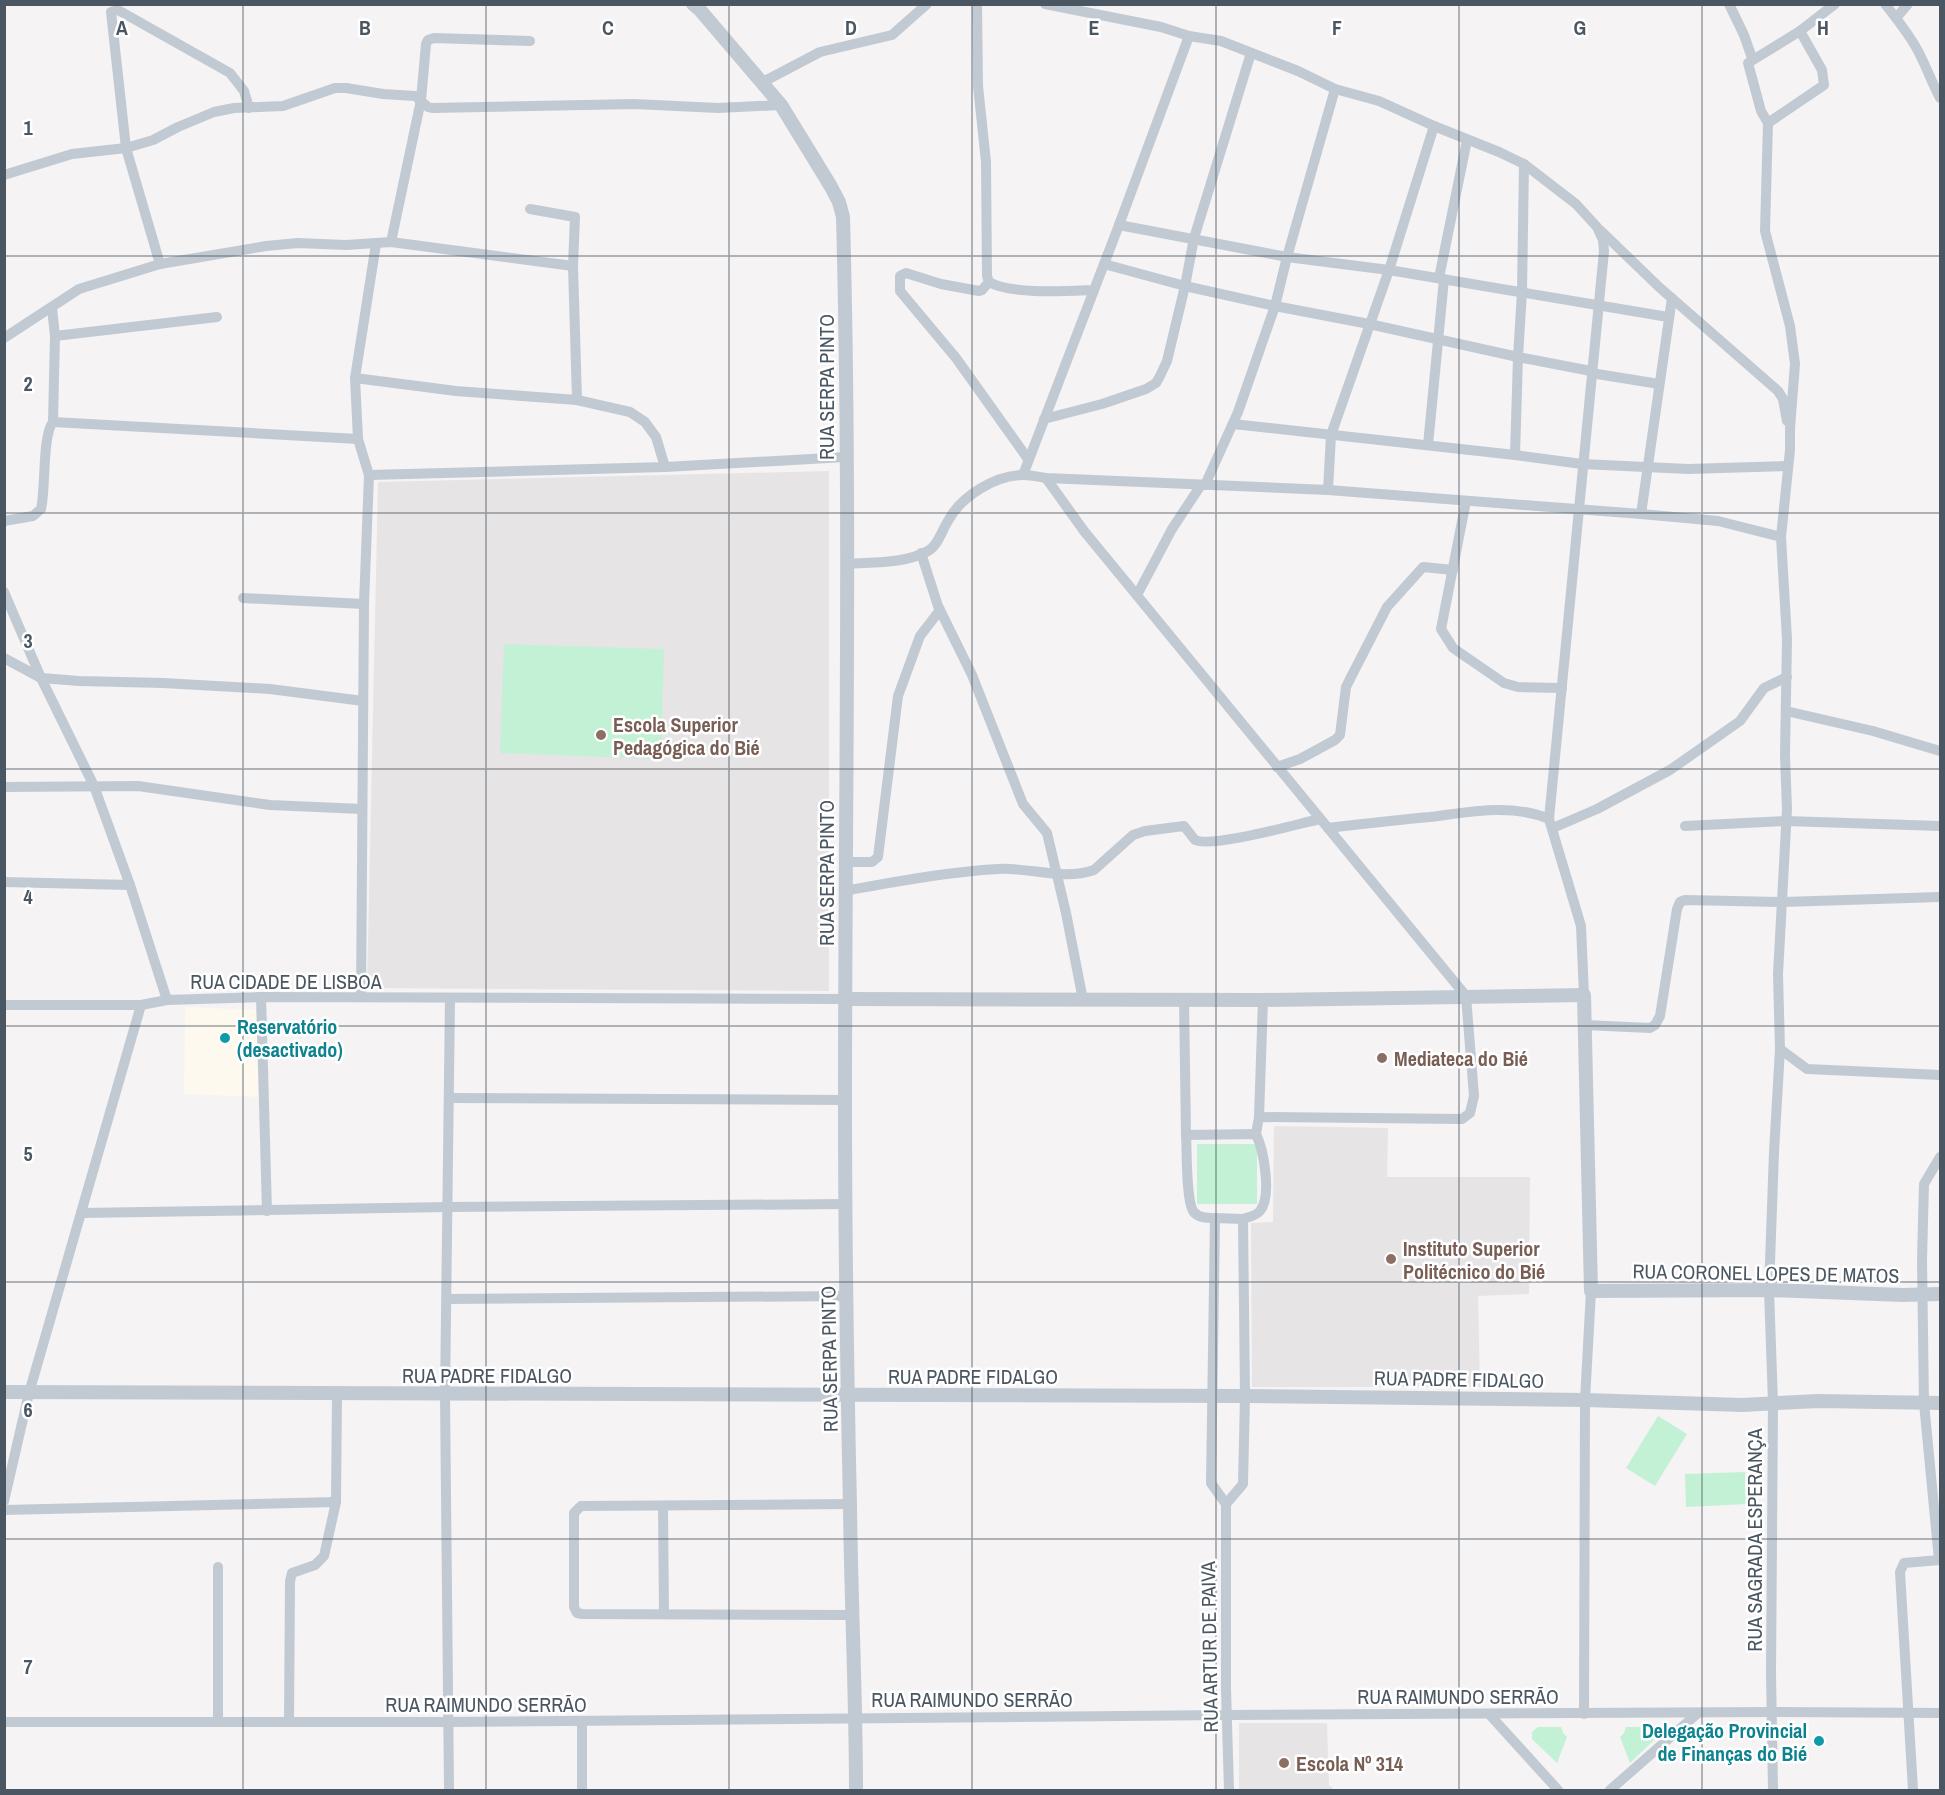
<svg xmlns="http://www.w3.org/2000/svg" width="1945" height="1795" viewBox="0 0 1945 1795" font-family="'Archivo Narrow',sans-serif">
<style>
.commercial{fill:#fdf9ef}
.education{fill:#e6e4e5}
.green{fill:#c3f1d5}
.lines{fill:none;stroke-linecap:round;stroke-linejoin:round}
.minor{stroke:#c1cad2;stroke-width:10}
.tertiary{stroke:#c1cad2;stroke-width:14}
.grid{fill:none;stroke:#4a5661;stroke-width:1.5;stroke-opacity:0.55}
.education-dot{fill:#8d6e63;stroke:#fff;stroke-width:2}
.culture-dot{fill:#0f9aa8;stroke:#fff;stroke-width:2}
.labels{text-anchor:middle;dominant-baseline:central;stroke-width:5;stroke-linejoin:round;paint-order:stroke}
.street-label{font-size:20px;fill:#4a5661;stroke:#fff}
.education-label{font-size:20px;font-weight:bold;fill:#785e54;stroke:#fff;text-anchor:start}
.culture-label{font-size:20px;font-weight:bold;fill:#0d838f;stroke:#fff;text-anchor:start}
.grid-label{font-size:20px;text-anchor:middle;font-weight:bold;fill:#4a5661;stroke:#fff;stroke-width:5;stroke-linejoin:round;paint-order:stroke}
</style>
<rect width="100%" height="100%" fill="#f5f3f3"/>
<polygon class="commercial" points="185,1007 256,1010 260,1097 184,1094"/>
<g class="education">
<polygon points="829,471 829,991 367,988 378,482"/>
<polygon points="1274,1126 1388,1128 1387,1177 1530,1177 1529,1294 1478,1296 1480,1387 1252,1387 1251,1223 1273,1222"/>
<polygon points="1239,1723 1327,1723 1329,1786 1332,1787 1333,1790 1239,1790"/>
</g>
<g class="green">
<polygon points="504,644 664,649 661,759 500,753"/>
<rect x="1197" y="1144" width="60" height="60"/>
<polygon points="1658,1416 1687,1434 1655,1486 1626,1468"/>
<polygon points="1745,1472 1746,1504 1686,1507 1685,1474"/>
<polygon points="1538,1727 1561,1727 1563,1733 1567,1737 1557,1763 1532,1739 1532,1732"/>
<polygon points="1626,1727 1649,1727 1655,1734 1653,1741 1630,1763 1620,1737 1624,1733"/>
</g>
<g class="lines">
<g class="minor">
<polyline points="977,4 978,86 986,162 987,276 989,282"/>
<polyline points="1045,4 1161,27 1189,36 1221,41 1298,71 1335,89 1379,101 1434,126 1499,152 1524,164 1576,204 1597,227 1603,240 1604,251 1549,819"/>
<polyline points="1729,4 1744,35 1752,58"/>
<polyline points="1835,4 1800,31 1748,63 1761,111 1768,123 1765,231 1790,326 1795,364 1790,428 1790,450 1781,537 1787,639 1785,755 1787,809 1778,974 1780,1049 1807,1069 1940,1075"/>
<path d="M1885,4C1897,19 1909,34 1918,51C1926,66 1932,83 1940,98"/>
<polyline points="1896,18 1908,4"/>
<polyline points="761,83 820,52 892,35 927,4"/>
<polyline points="1768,123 1824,85 1822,70 1800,31"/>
<polyline points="4,175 72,154 126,148 153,140 178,127 214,112 234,108 283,106 335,88 346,88 383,94 415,96 428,107 432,108 634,104 718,108 781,105"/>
<polyline points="530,209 575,217 573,266 577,400"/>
<polyline points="1119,225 1287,257 1389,270 1668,317"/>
<polyline points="1600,230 1659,287 1778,391 1783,399 1787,421"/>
<polyline points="391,242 421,100 426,44 428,40 434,38 530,41"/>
<polyline points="160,264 126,148 111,12 118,10 230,73 244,91 249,108"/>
<polyline points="1104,264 1185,286 1275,306 1369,324 1518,357 1591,371"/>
<polyline points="1439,278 1467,140"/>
<polyline points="989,282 982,290 979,291 941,284 906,273 900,276 900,291 956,358 1028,459"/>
<path d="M989,282C1011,295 1068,291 1094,290"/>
<polyline points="55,336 217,317"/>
<polyline points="4,338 79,289 160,264 266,246 298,243 346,245 391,242 573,266"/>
<polyline points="1591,373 1659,384"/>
<polyline points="355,378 456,391 577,400 630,412 645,422 656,437 665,467"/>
<polyline points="1044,419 1102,404 1146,389 1156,383 1160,376 1167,361 1185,286 1194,238 1251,53"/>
<polyline points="53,422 358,439"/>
<polyline points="1233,424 1515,455 1582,464 1688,469 1787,466"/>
<polyline points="1428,445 1444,279"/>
<polyline points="1515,455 1518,357 1522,292 1524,164"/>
<polyline points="369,475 665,467 846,457"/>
<polyline points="1023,475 1119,225 1189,36"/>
<polyline points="1046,478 1084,531 1466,996 1474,1096 1470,1113 1462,1119 1259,1117"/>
<polyline points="1205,485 1238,412 1275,306 1287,257 1335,89"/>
<polyline points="1328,490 1331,435 1389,270 1434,126"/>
<polyline points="1466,501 1441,629 1453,648 1504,683 1518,687 1562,688"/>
<polyline points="1641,514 1672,298"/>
<path d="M4,521L33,516L41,509C46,488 42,436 53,422L55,336L52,308"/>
<polyline points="921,553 938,606 972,675 1023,804 1047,833 1066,913 1083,1000"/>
<path d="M847,564C873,562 904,564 928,551C938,546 942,530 948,521C961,496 996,475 1023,475C1031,475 1039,477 1046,478L1328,490L1641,514L1718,521L1781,537"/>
<polyline points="4,592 41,678 94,786 130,885 167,1000 261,997 846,999"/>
<polyline points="1137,595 1172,529 1201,485"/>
<polyline points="243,598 364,604"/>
<polyline points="4,658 41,678 79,681 163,683 270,689 363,701"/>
<polyline points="1786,711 1873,731 1940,751"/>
<polyline points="1277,767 1300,759 1335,740 1340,735 1346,687 1351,677 1387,607 1423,567 1453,570"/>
<polyline points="4,787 138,786 270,805 362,809"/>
<polyline points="1685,826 1786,821 1940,826"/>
<path d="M1328,828C1362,824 1396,820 1430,817C1469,812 1511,803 1549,819L1581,926L1584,995"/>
<polyline points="1553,828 1597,809 1670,770 1740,721 1764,688 1787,677"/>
<polyline points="845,862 872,862 878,857 898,696 920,636 940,610"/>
<polyline points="4,882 130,885"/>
<path d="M844,891C895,882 946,872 998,869C1031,867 1062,881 1094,870L1133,835L1145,831L1184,826L1195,840C1213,848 1297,824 1320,819"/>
<polyline points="261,997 267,1211"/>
<polyline points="361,997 364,604 369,475 358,439 355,378 376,244"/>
<polyline points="1184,999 1186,1135"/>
<polyline points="4,1005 141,1005 167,1000"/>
<polyline points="1585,1025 1650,1028 1655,1025 1660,1016 1677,909 1680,902 1685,900 1783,902 1940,897"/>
<polyline points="449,1098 845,1100"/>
<path d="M1256,1134C1264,1151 1272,1196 1260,1211C1256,1216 1248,1217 1243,1219L1245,1396L1243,1484L1226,1504L1211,1483L1215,1218C1207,1218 1198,1218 1193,1211C1186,1199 1187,1150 1186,1135Z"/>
<polyline points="1256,1134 1259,1117 1263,1000"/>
<polyline points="81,1213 448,1207 846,1204"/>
<polyline points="1215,1218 1243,1219"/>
<polyline points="447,1299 847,1296"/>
<polyline points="4,1501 29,1393 141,1005"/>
<polyline points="850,1504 581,1506 574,1513 574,1607 577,1613 582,1614 852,1615"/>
<polyline points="1226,1504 1226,1689 1229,1790"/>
<polyline points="663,1507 664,1614"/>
<polyline points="4,1510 336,1502"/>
<polyline points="1939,1560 1924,1403 1922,1260 1924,1184 1940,1157"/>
<polyline points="1489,1714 1558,1790"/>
<polyline points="1584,1714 1585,1400 1591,1291"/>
<polyline points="4,1722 450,1722 1227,1715 1772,1712 1940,1713"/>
<polyline points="218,1722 218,1567"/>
<polyline points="289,1722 290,1581 292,1573 315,1565 324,1556 336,1502 337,1393"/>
<polyline points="449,1790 445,1395 450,998"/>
<polyline points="582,1790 582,1721"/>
<polyline points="1610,1790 1698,1713"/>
<polyline points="1773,1790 1771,1673 1773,1403 1769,1290 1774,1152 1780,1049"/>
<polyline points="1913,1790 1900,1572 1904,1563 1940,1560"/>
</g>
<g class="tertiary">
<path d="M693,4L700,10L781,105L830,185L839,202L843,217C851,512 845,807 845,1102C845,1237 847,1371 850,1506C851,1601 856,1696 856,1790"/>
<polyline points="846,999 1263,1000 1584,995 1591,1291 1769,1290 1903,1295 1940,1294"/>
<polyline points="4,1392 1245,1396 1585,1400 1742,1405 1818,1401 1940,1403"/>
</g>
</g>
<path class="grid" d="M243,4V1790M486,4V1790M729,4V1790M972,4V1790M1216,4V1790M1459,4V1790M1702,4V1790M4,256H1940M4,513H1940M4,769H1940M4,1026H1940M4,1282H1940M4,1539H1940"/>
<g class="education-dot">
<circle cx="601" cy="735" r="6"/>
<circle cx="1382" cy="1058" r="6"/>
<circle cx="1391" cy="1259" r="6"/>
<circle cx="1284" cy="1763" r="6"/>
</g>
<g class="culture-dot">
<circle cx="225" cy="1038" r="6"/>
<circle cx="1819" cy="1741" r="6"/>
</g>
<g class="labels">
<g class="street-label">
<text transform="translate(826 387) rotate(-90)">RUA SERPA PINTO</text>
<text transform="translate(826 873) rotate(-90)">RUA SERPA PINTO</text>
<text x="286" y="981">RUA CIDADE DE LISBOA</text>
<text transform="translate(1766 1273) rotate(1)">RUA CORONEL LOPES DE MATOS</text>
<text transform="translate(829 1359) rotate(-91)">RUA SERPA PINTO</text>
<text x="487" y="1375">RUA PADRE FIDALGO</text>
<text x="973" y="1376">RUA PADRE FIDALGO</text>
<text transform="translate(1459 1379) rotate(1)">RUA PADRE FIDALGO</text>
<text transform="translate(1754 1540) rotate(-90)">RUA SAGRADA ESPERANÇA</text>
<text transform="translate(1209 1647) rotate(-91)">RUA ARTUR DE PAIVA</text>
<text x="1458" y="1696">RUA RAIMUNDO SERRÃO</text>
<text x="972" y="1699">RUA RAIMUNDO SERRÃO</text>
<text x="486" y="1704">RUA RAIMUNDO SERRÃO</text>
</g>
<g class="education-label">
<text x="613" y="724">Escola Superior<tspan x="613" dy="23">Pedagógica do Bié</tspan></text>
<text x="1394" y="1058">Mediateca do Bié</text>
<text x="1403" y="1248">Instituto Superior<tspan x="1403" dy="23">Politécnico do Bié</tspan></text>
<text x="1296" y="1763">Escola Nº 314</text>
</g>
<g class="culture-label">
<text x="237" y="1026">Reservatório<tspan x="237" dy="23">(desactivado)</tspan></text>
<text x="1807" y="1730" text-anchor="end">Delegação Provincial<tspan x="1807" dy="23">de Finanças do Bié</tspan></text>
</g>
</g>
<g class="grid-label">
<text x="122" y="35">A</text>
<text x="365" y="35">B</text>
<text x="608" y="35">C</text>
<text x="851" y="35">D</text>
<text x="1094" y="35">E</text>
<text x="1337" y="35">F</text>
<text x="1580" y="35">G</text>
<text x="1823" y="35">H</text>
<text x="28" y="135">1</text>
<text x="28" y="391">2</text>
<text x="28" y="648">3</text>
<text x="28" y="904">4</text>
<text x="28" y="1161">5</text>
<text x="28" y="1417">6</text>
<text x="28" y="1674">7</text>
</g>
<rect width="1945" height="1795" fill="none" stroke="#4a5661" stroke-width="12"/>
</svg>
